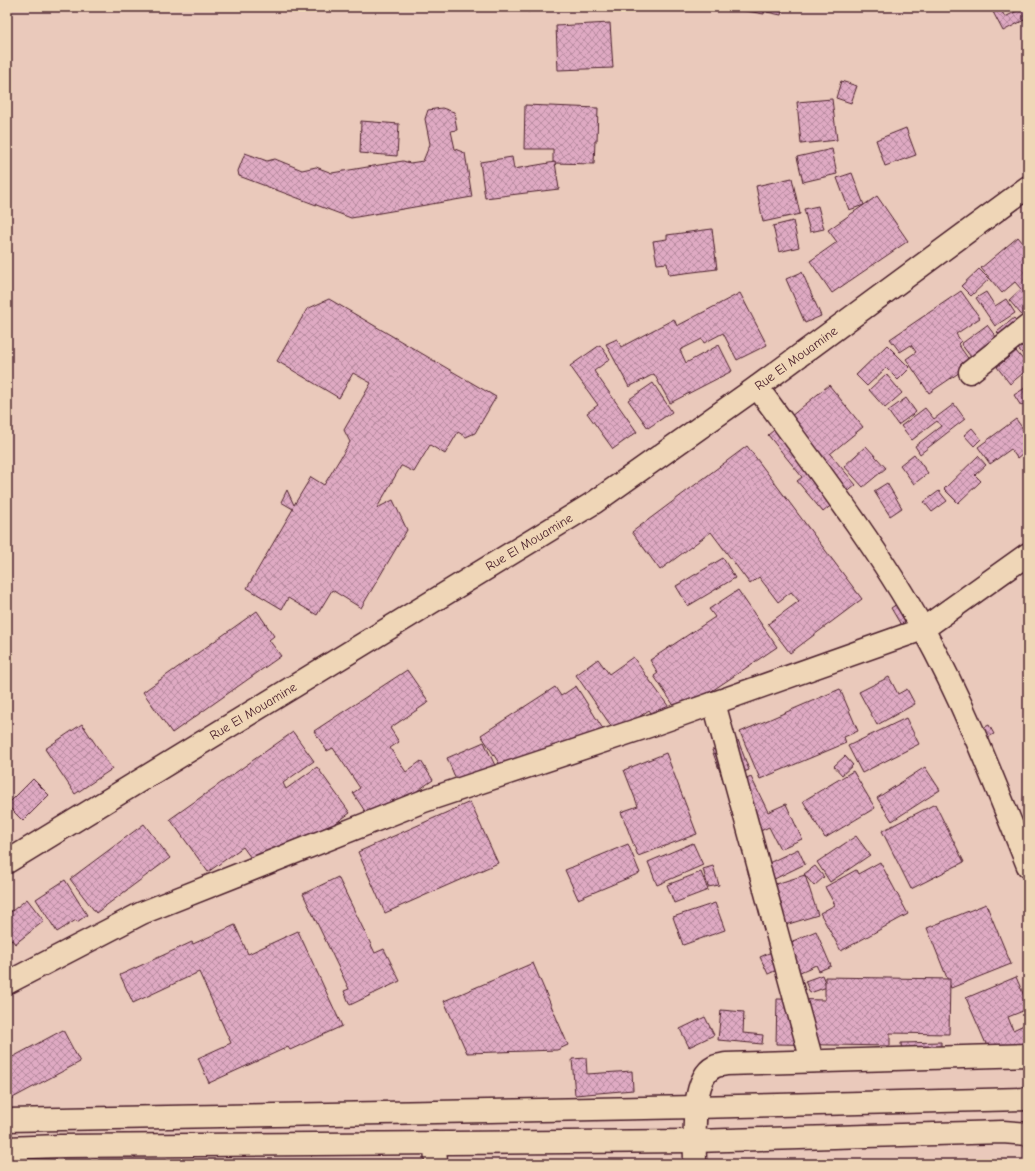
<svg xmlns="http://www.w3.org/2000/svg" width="1035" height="1171" viewBox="0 0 1035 1171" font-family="'Comic Neue',sans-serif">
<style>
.building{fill:url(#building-cross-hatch);stroke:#4a1f2b}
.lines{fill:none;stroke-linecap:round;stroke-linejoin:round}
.street-casing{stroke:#4a1f2b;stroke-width:25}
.secondary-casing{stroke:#4a1f2b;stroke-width:25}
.primary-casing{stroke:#4a1f2b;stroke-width:25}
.street{stroke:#efd6b7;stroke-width:22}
.secondary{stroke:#efd6b7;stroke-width:22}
.primary{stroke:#efd6b7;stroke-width:22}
.labels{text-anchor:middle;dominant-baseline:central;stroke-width:3;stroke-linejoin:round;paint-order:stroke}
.street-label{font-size:13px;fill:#4a1f2b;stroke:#efd6b7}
</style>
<defs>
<pattern id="building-cross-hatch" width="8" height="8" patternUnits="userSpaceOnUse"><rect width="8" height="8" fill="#dfaac3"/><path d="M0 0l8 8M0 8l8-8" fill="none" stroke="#b78a9f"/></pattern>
</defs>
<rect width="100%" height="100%" fill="#eac9bb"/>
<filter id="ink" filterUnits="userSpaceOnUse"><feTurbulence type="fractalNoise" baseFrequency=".025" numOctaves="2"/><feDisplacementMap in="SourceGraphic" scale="8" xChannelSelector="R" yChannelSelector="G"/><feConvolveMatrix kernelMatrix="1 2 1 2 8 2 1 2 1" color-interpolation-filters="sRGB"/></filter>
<g filter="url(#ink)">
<g class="building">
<polygon points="517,7 531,7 529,12"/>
<polygon points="722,7 765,7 764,14"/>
<polygon points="768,7 783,7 781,15 767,12"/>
<polygon points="1008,7 1017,7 1011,11"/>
<polygon points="1025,7 1028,7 1028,18 1003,31 993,12 1000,8 1005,17"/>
<polygon points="610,23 613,68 558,70 556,26"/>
<polygon points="841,81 857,86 851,103 836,98"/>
<polygon points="832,99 837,140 801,144 797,102"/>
<polygon points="525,105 598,108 597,141 595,141 594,164 553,163 553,149 524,149"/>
<polygon points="442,108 454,112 457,130 451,131 455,149 465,153 472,197 351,218 239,176 238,171 245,153 267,161 275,159 302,170 316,167 332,173 403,161 410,163 423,161 430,144 425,119 428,110"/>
<polygon points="361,121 399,124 397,156 360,153"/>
<polygon points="906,128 916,155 885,166 876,140"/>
<polygon points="832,149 837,174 803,182 797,157"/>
<polygon points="512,157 514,169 555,162 559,189 485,198 480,162"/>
<polygon points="852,173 864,205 849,210 837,178"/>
<polygon points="792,178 800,214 763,222 756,186"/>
<polygon points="877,196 908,241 832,293 810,261 837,242 828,230"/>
<polygon points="818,206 824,229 810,232 804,209"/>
<polygon points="793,221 799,247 779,252 773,226"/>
<polygon points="712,229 717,269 669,275 667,263 657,264 653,241 667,239 667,235"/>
<polygon points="1018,237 1028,249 1028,316 1025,319 1009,300 1021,289 1015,282 1002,293 981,268"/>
<polygon points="979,269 989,279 971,296 961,286"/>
<polygon points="802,272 821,316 805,323 786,279"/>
<polygon points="961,291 980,318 956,334 961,341 958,344 972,364 929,393 906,359 916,352 911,345 900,352 890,339"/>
<polygon points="986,292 995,306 1006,299 1015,313 995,326 976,298"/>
<polygon points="740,293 767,345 737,360 723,333 704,343 702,339 680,350 686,363 719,345 732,371 670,403 654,374 629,387 606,344 617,339 621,347 674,319 677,326"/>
<polygon points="329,299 496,397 475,433 466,437 458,432 445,454 430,445 414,472 402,466 401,466 377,508 393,500 407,530 361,608 332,590 317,615 288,598 282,609 247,588 293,509 281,502 287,490 294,505 311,477 324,485 350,442 344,430 371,383 353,373 339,398 277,361 307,309"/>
<polygon points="1014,318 1020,325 1003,339 997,332"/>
<polygon points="987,325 1000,342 974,361 961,344"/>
<polygon points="1028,334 1028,360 1015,345"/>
<polygon points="600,345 610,359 594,371 637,432 613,449 587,413 598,405 570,366"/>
<polygon points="887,345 910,368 898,380 886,368 867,386 856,375"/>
<polygon points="1016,351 1028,366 1028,369 1010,384 997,367"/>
<polygon points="886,374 902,393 885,408 869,390"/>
<polygon points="653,383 672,412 648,428 628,400"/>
<polygon points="829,385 863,427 830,454 856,485 823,512 797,481 802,477 768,435"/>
<polygon points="1028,386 1028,401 1021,406 1014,395"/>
<polygon points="906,398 916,412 898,425 888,411"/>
<polygon points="954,404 965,419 920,454 915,446 941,426 937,421 912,440 901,426 925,408 934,419"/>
<polygon points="1016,419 1028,436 1028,449 1017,458 1011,449 990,464 978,447"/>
<polygon points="972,428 981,439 974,446 964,435"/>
<polygon points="747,446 862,599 790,653 768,624 799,601 791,592 778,602 759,577 750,584 711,532 660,570 632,532"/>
<polygon points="866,446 886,468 863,487 844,466"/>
<polygon points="914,454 928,473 914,484 900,465"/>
<polygon points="978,456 986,465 975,475 981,481 958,503 944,489"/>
<polygon points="887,483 902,508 890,516 874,491"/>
<polygon points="939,491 947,501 932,512 924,502"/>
<polygon points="723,558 735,578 688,606 676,586"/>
<polygon points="738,590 777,647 679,713 654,676 658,673 650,660 715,617 709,609"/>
<polygon points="907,597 918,615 901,625 891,608"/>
<polygon points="257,611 274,636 269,640 281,656 172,733 143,692"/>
<polygon points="633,657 671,710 657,721 649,710 616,733 576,675 598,659 609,674"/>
<polygon points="407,670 429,702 390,728 399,742 390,748 406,772 421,761 433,780 372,822 353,793 360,788 333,748 327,751 314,731"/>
<polygon points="889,677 898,694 907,689 915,704 877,725 859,692"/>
<polygon points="576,686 603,729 558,758 508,777 481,735 555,687 561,696"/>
<polygon points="840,689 858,731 844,737 846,743 760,779 740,732"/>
<polygon points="906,718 919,744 862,773 848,746"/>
<polygon points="82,724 112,769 75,794 45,749"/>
<polygon points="989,725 994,734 980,741 975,732"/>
<polygon points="293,732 314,761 283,783 286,789 317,767 350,813 263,875 243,847 208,872 170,819"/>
<polygon points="738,740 749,770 723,780 712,750"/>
<polygon points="484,742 499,774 461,791 447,758"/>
<polygon points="666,753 697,834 638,856 621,812 638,806 624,770"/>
<polygon points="845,756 853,765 842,775 834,766"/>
<polygon points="925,767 940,790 892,821 877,798"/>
<polygon points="853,771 875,808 825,838 803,801"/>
<polygon points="751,777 768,812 786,804 802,839 780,849 769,827 752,835 729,787"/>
<polygon points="33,779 49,795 23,821 7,805"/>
<polygon points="470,802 498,863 385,913 358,852"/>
<polygon points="935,804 964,862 911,889 882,831"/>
<polygon points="144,824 170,858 96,913 70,879"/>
<polygon points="856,836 870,855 830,882 817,862"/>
<polygon points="693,843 703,865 657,885 648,862"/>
<polygon points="628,844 640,873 578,899 565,870"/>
<polygon points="798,849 805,864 756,888 748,873"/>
<polygon points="880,862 908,914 841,951 820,913 835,905 825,887 856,870 858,874"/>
<polygon points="713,866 719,885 708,887 703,869"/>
<polygon points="815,866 824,877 814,886 804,874"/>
<polygon points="701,872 708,890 674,903 667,885"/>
<polygon points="805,875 818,915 769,930 756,890"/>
<polygon points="338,877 375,953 384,949 400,981 350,1005 344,991 349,989 303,894"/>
<polygon points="65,880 87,915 77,922 76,920 57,932 36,899"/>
<polygon points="27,899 44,921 15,944 12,940 7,945 7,915"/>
<polygon points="715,903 725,930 683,945 673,917"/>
<polygon points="986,904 1011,964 951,988 927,928"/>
<polygon points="235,925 248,954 298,931 342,1026 290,1050 288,1047 209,1083 198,1058 231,1043 199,972 133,1003 120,975 192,942 193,944"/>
<polygon points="816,931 831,966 819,971 816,965 798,973 793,963 768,974 760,957 794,942 793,941"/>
<polygon points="533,963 568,1045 557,1050 467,1053 444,1001"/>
<polygon points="822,975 827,987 810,993 805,981"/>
<polygon points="825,977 950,979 949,1034 890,1033 890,1046 776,1044 777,999 825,1000"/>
<polygon points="1016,977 1028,1005 1028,1009 1008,1017 1013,1030 1028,1023 1028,1045 993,1060 966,998"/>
<polygon points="721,1010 744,1012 743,1033 763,1035 762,1044 718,1040"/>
<polygon points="705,1017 714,1035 689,1047 680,1029"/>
<polygon points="63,1030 80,1062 7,1101 7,1060"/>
<polygon points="941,1042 941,1056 902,1057 901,1043"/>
<polygon points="586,1058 587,1074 632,1071 633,1090 575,1095 572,1059"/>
</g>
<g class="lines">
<g class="street-casing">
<g id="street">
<polyline points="970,372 1028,326"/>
<path d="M757,387C815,466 875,543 923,629C965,705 996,786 1028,866"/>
<polyline points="714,703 812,1061"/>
<polyline points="7,983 142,913 424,801 652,725 923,629 1028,554"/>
<polyline points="435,1143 436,1164"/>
<path d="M695,1164C695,1141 690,1079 714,1067C717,1065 722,1065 726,1064L1028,1055"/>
</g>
</g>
<g class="secondary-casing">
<polyline id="secondary" points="7,862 595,502 757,387 1028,187"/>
</g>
<g class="primary-casing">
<g id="primary">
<polyline points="7,1120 696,1107 1028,1099"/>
<polyline points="7,1148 60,1146 695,1141 1003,1132 1028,1134"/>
</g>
</g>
<use href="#street" class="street"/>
<use href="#secondary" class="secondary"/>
<use href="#primary" class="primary"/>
</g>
</g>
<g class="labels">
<g class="street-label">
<text transform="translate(796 358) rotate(-36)">Rue El Mouamine</text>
<text transform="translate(529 542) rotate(-31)">Rue El Mouamine</text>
<text transform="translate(253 711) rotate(-31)">Rue El Mouamine</text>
</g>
</g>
<rect width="1035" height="1171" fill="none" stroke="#efd6b7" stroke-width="24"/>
<rect x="12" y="12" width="1011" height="1147" fill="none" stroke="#4a1f2b" stroke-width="1.5" filter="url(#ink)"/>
</svg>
